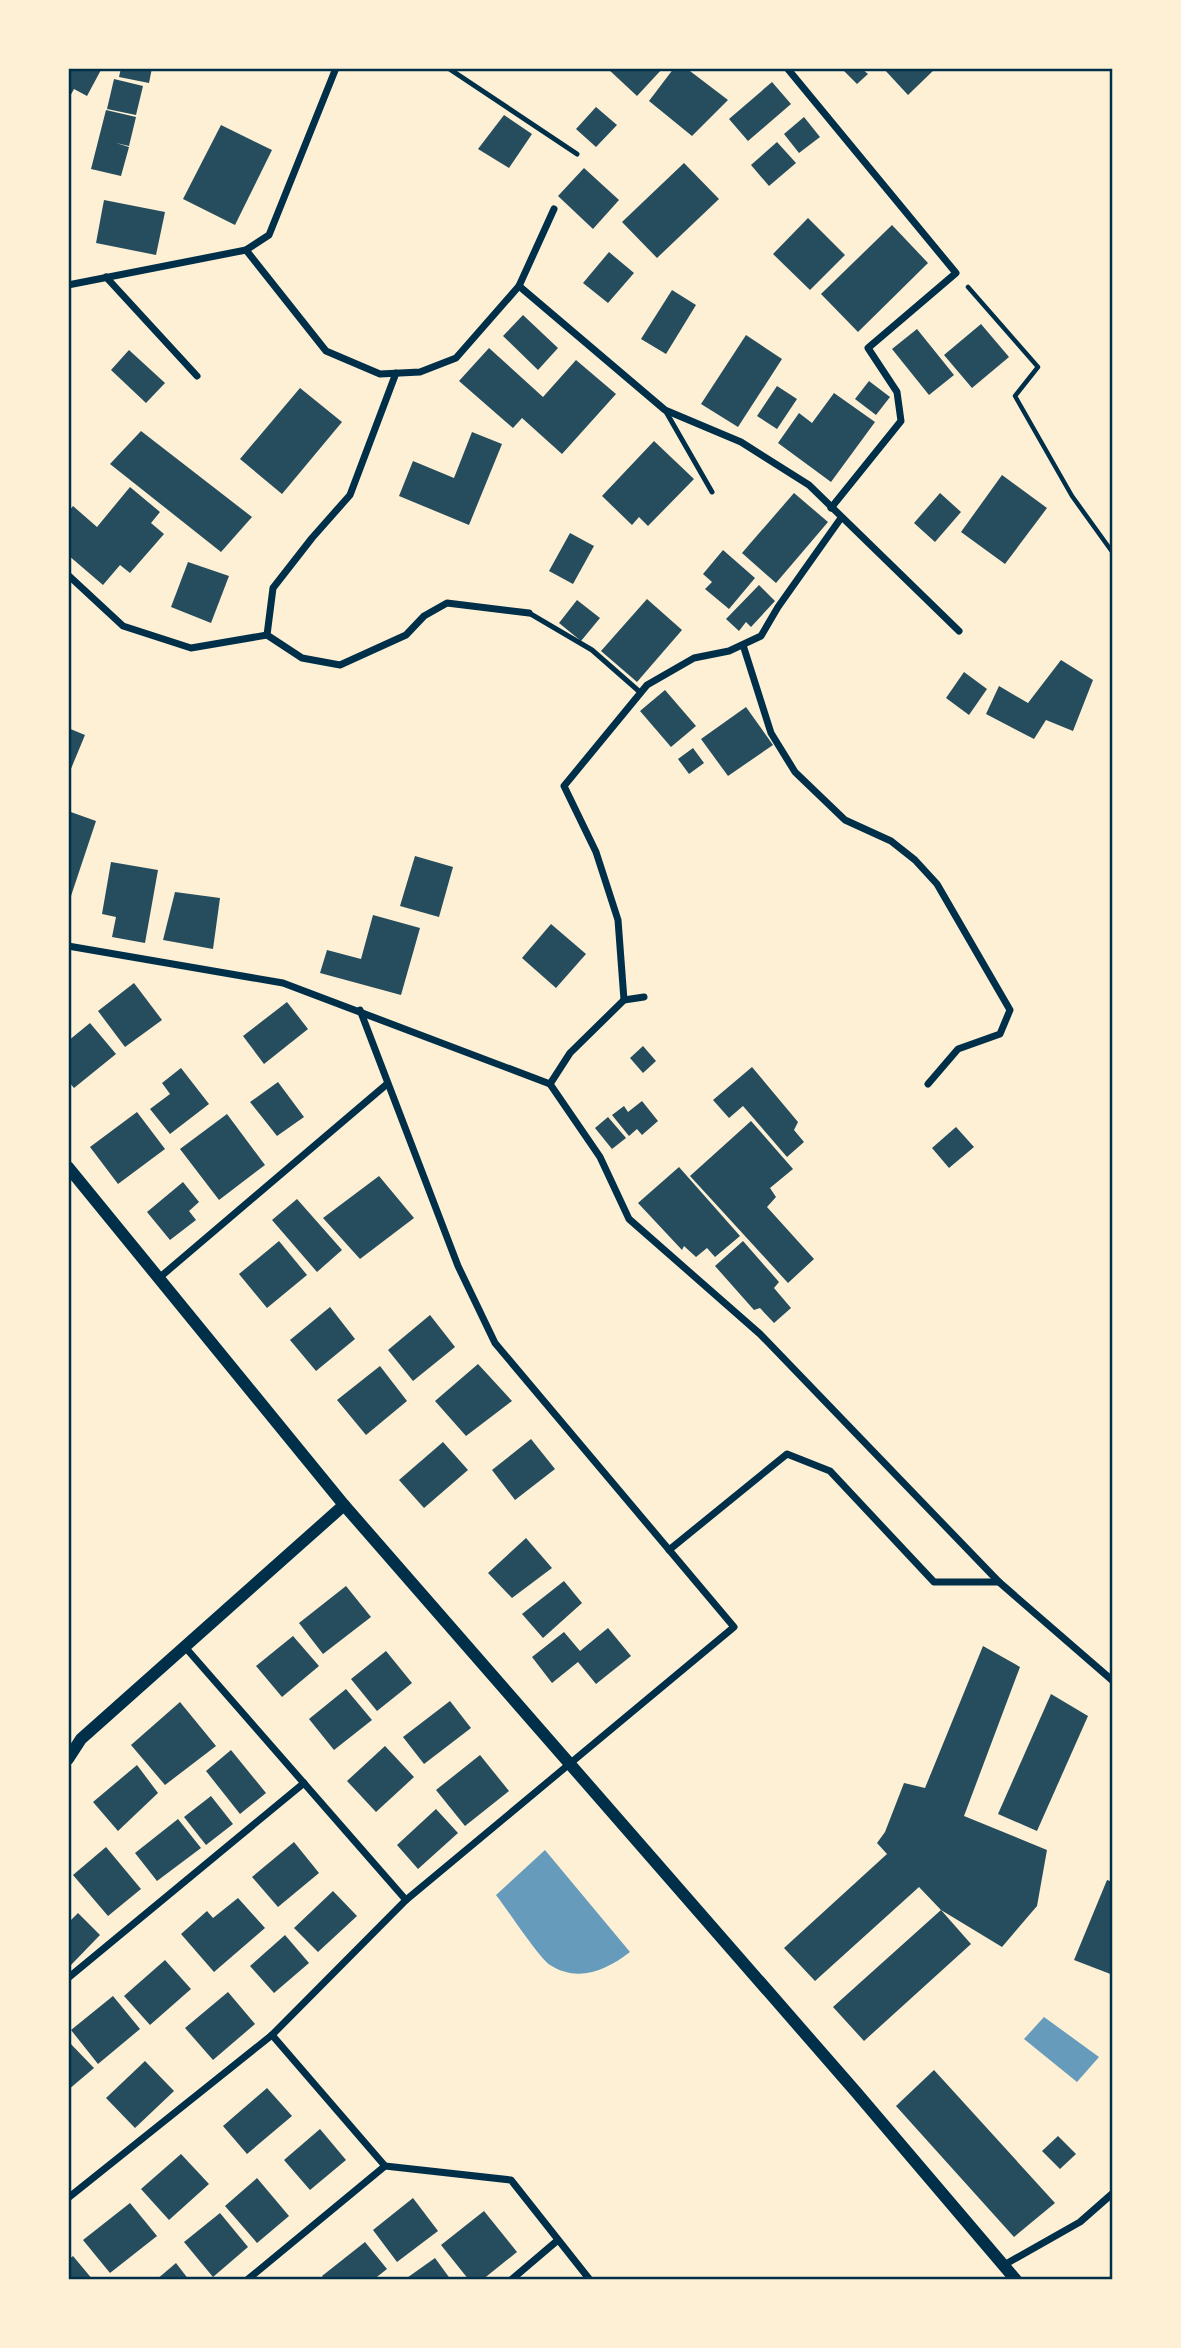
<svg xmlns="http://www.w3.org/2000/svg" width="1181" height="2348" viewBox="0 0 1181 2348" font-family="'Sofia Sans Condensed',sans-serif">
<style>
.water{fill:#669bbc}
.building{fill:#264d5e}
.lines{fill:none;stroke-linecap:round;stroke-linejoin:round}
.path{stroke:#003049;stroke-width:4.5}
.service{stroke:#003049;stroke-width:5}
.minor{stroke:#003049;stroke-width:7}
.tertiary{stroke:#003049;stroke-width:12}
.neatline{fill:none;stroke:#003049;stroke-width:2.5}
</style>
<rect width="100%" height="100%" fill="#fdf0d5"/>
<g class="water">
<path d="M545,1850L630,1952C607,1970 578,1983 550,1965C539,1958 507,1909 496,1895Z"/>
<polygon points="1044,2017 1099,2057 1077,2082 1024,2039"/>
</g>
<g class="building">
<polygon points="68,68 102,68 87,96 74,89 68,100"/>
<polygon points="121,68 152,68 149,83 119,77"/>
<polygon points="607,68 663,68 637,96"/>
<polygon points="674,68 686,68 728,100 692,136 649,101"/>
<polygon points="841,68 861,68 868,74 857,84"/>
<polygon points="883,68 936,68 908,95"/>
<polygon points="114,79 143,86 136,115 107,109"/>
<polygon points="772,82 791,104 748,141 729,119"/>
<polygon points="596,107 617,125 596,147 576,129"/>
<polygon points="106,110 136,117 129,146 116,143 129,147 121,176 91,169"/>
<polygon points="504,115 532,134 509,168 478,149"/>
<polygon points="804,117 820,137 799,153 784,134"/>
<polygon points="221,125 272,150 235,225 183,199"/>
<polygon points="777,142 796,163 769,186 751,165"/>
<polygon points="684,163 719,199 657,258 622,222"/>
<polygon points="584,168 619,200 593,229 558,196"/>
<polygon points="104,200 165,212 156,255 96,243"/>
<polygon points="808,218 845,255 810,290 773,254"/>
<polygon points="892,225 928,263 858,332 821,294"/>
<polygon points="609,252 634,273 608,303 583,283"/>
<polygon points="672,290 696,305 666,354 641,339"/>
<polygon points="523,315 558,348 538,370 503,336"/>
<polygon points="981,324 1009,357 972,388 944,355"/>
<polygon points="917,329 954,375 929,395 892,349"/>
<polygon points="746,335 782,359 738,427 701,404"/>
<polygon points="489,348 543,397 576,360 616,394 562,454 522,418 513,428 459,381"/>
<polygon points="129,350 165,383 146,403 111,370"/>
<polygon points="869,381 890,397 876,415 855,399"/>
<polygon points="777,386 797,399 777,429 757,416"/>
<polygon points="300,388 342,422 282,494 240,459"/>
<polygon points="834,393 875,422 831,482 778,443 799,413 812,423"/>
<polygon points="141,431 252,517 221,552 110,464"/>
<polygon points="472,432 502,444 469,525 399,496 413,461 454,478"/>
<polygon points="654,441 694,479 648,526 639,517 632,525 602,496"/>
<polygon points="1002,475 1047,508 1005,564 961,532"/>
<polygon points="130,487 160,512 151,523 164,534 130,573 120,565 103,585 68,555 68,512 73,506 97,527"/>
<polygon points="794,493 828,522 776,583 742,553"/>
<polygon points="940,493 961,512 935,542 914,523"/>
<polygon points="570,533 594,546 573,584 549,571"/>
<polygon points="723,550 755,578 729,609 705,589 712,582 703,574"/>
<polygon points="188,562 229,576 211,623 171,607"/>
<polygon points="759,585 775,601 751,627 746,622 739,631 726,619"/>
<polygon points="647,599 682,630 637,682 601,651"/>
<polygon points="577,600 600,618 581,641 559,623"/>
<polygon points="1061,660 1093,680 1073,731 1046,720 1034,739 986,714 999,686 1028,703"/>
<polygon points="964,672 987,689 969,715 946,698"/>
<polygon points="665,690 696,726 671,747 640,711"/>
<polygon points="746,707 773,745 728,776 701,739"/>
<polygon points="68,728 85,735 68,776"/>
<polygon points="693,748 704,763 689,774 678,759"/>
<polygon points="68,811 96,821 69,902 68,902"/>
<polygon points="415,856 453,867 439,917 400,906"/>
<polygon points="111,862 158,870 145,943 112,937 116,917 102,914"/>
<polygon points="175,892 220,898 213,949 163,940"/>
<polygon points="373,915 420,928 401,995 320,973 327,950 361,959"/>
<polygon points="551,924 586,954 556,988 522,958"/>
<polygon points="134,983 162,1020 125,1047 98,1011"/>
<polygon points="287,1002 308,1029 264,1064 243,1036"/>
<polygon points="90,1023 116,1054 74,1088 68,1081 68,1041"/>
<polygon points="643,1046 656,1061 643,1073 630,1058"/>
<polygon points="752,1067 798,1122 794,1130 804,1142 787,1157 743,1106 729,1118 713,1100"/>
<polygon points="181,1068 209,1104 170,1134 150,1109 170,1094 162,1083"/>
<polygon points="278,1082 304,1117 277,1136 250,1102"/>
<polygon points="642,1101 658,1121 642,1135 637,1129 629,1136 612,1115 624,1106 628,1112"/>
<polygon points="137,1112 165,1149 118,1184 90,1147"/>
<polygon points="227,1114 265,1165 219,1200 180,1149"/>
<polygon points="608,1117 626,1138 612,1149 595,1128"/>
<polygon points="751,1121 793,1169 770,1188 776,1197 767,1207 814,1259 788,1283 690,1176"/>
<polygon points="956,1127 974,1147 949,1168 932,1148"/>
<polygon points="679,1167 740,1236 715,1257 707,1248 696,1257 684,1246 682,1250 638,1203"/>
<polygon points="379,1176 414,1218 360,1259 323,1218"/>
<polygon points="183,1182 199,1202 189,1211 196,1220 170,1240 147,1212"/>
<polygon points="297,1199 342,1250 317,1272 272,1220"/>
<polygon points="279,1241 307,1275 267,1308 239,1274"/>
<polygon points="743,1241 779,1282 774,1288 791,1308 774,1323 760,1308 754,1310 715,1266"/>
<polygon points="330,1307 355,1339 316,1371 290,1340"/>
<polygon points="430,1315 455,1347 413,1381 388,1350"/>
<polygon points="478,1364 512,1401 466,1436 435,1401"/>
<polygon points="380,1366 407,1401 366,1435 337,1400"/>
<polygon points="531,1439 555,1469 515,1500 492,1470"/>
<polygon points="443,1442 468,1470 424,1508 399,1480"/>
<polygon points="526,1538 552,1568 512,1598 488,1573"/>
<polygon points="564,1581 582,1603 543,1638 522,1614"/>
<polygon points="346,1586 371,1617 323,1654 299,1623"/>
<polygon points="608,1628 631,1656 596,1684 578,1662 552,1683 532,1657 564,1632 580,1651"/>
<polygon points="293,1636 319,1666 282,1697 256,1666"/>
<polygon points="983,1646 1020,1667 964,1816 1047,1850 1037,1906 1002,1947 941,1910 971,1944 864,2041 833,2007 941,1910 919,1887 815,1981 784,1948 887,1854 877,1843 885,1832 904,1783 925,1788"/>
<polygon points="386,1651 412,1683 377,1711 351,1679"/>
<polygon points="346,1689 372,1720 334,1750 309,1719"/>
<polygon points="1051,1694 1088,1716 1037,1831 998,1814"/>
<polygon points="450,1701 471,1728 424,1764 403,1737"/>
<polygon points="180,1702 216,1746 165,1785 131,1745"/>
<polygon points="385,1746 414,1777 376,1812 347,1781"/>
<polygon points="231,1750 266,1793 240,1814 206,1771"/>
<polygon points="480,1755 509,1791 465,1826 436,1790"/>
<polygon points="137,1765 158,1793 118,1831 93,1802"/>
<polygon points="211,1796 233,1824 206,1845 184,1817"/>
<polygon points="436,1809 458,1833 418,1869 397,1845"/>
<polygon points="178,1819 201,1848 157,1881 135,1853"/>
<polygon points="294,1842 319,1873 278,1907 252,1877"/>
<polygon points="106,1847 141,1889 108,1916 73,1875"/>
<polygon points="1107,1880 1113,1882 1113,1975 1074,1960"/>
<polygon points="333,1891 357,1916 318,1952 294,1928"/>
<polygon points="238,1898 265,1928 214,1972 181,1934 207,1911 213,1918"/>
<polygon points="78,1913 100,1935 71,1965 68,1962 68,1923"/>
<polygon points="285,1935 309,1963 274,1993 250,1966"/>
<polygon points="165,1960 191,1989 150,2025 124,1996"/>
<polygon points="228,1992 255,2024 213,2060 185,2028"/>
<polygon points="113,1996 140,2029 98,2064 71,2030"/>
<polygon points="68,2041 94,2068 68,2090"/>
<polygon points="145,2061 174,2091 135,2128 106,2098"/>
<polygon points="934,2070 1055,2203 1014,2237 896,2106"/>
<polygon points="267,2088 292,2116 247,2154 223,2126"/>
<polygon points="320,2129 346,2160 310,2190 284,2160"/>
<polygon points="1058,2136 1076,2154 1060,2169 1042,2151"/>
<polygon points="181,2154 209,2184 169,2220 141,2189"/>
<polygon points="257,2178 289,2216 257,2243 225,2206"/>
<polygon points="413,2198 438,2231 397,2262 373,2230"/>
<polygon points="130,2203 157,2236 110,2273 83,2240"/>
<polygon points="484,2211 517,2252 482,2280 469,2280 441,2245"/>
<polygon points="220,2213 248,2247 213,2277 184,2242"/>
<polygon points="365,2242 387,2269 373,2280 325,2280 322,2276"/>
<polygon points="73,2256 93,2280 68,2280 68,2260"/>
<polygon points="435,2258 451,2280 404,2280"/>
<polygon points="176,2263 189,2280 156,2280"/>
</g>
<g class="lines">
<polyline class="path" points="968,287 1038,367 1015,396 1072,496 1113,553"/>
<g class="service">
<polyline points="448,68 577,154"/>
<polyline points="665,410 712,492"/>
<polyline points="529,613 592,650 641,693"/>
</g>
<g class="minor">
<polyline points="787,68 956,273 868,348 897,392 901,421 831,508"/>
<polyline points="246,250 326,351 380,374 420,372 456,358 519,286 554,209"/>
<polyline points="106,277 197,376"/>
<polyline points="68,285 246,250 269,235 336,68"/>
<polyline points="519,286 665,410 741,442 809,485 959,631"/>
<polyline points="396,373 350,495 312,538 273,588 267,635 302,658 340,665 406,635 424,616 447,603 529,613"/>
<polyline points="68,575 123,626 191,648 267,635"/>
<polyline points="743,645 771,733 795,772 845,820 891,841 915,860 937,884 1010,1010 1000,1034 958,1049 928,1084"/>
<polyline points="68,946 283,983 550,1084 570,1053 624,1000 644,997"/>
<polyline points="624,1000 618,920 596,852 564,786 647,685 694,658 729,651 761,636 778,607 841,518"/>
<polyline points="550,1084 600,1157 629,1219 760,1334 999,1582"/>
<polyline points="159,1278 387,1084"/>
<polyline points="669,1550 787,1454 830,1471 934,1582 999,1582 1113,1681"/>
<polyline points="185,1647 406,1900"/>
<polyline points="68,1978 304,1783"/>
<polyline points="272,2035 385,2166 511,2180 590,2280"/>
<polyline points="68,2198 272,2035 406,1900 734,1627 495,1343 458,1266 360,1010"/>
<polyline points="1004,2265 1080,2222 1113,2193"/>
<polyline points="247,2280 385,2166"/>
<polyline points="511,2280 558,2240"/>
</g>
<g class="tertiary">
<polyline points="68,1167 344,1505 856,2092 1016,2280"/>
<polyline points="68,1759 81,1739 344,1505"/>
</g>
</g>
<rect width="1181" height="2348" fill="none" stroke="#fdf0d5" stroke-width="140"/>
<rect x="70" y="70" width="1041" height="2208" class="neatline"/>
</svg>
